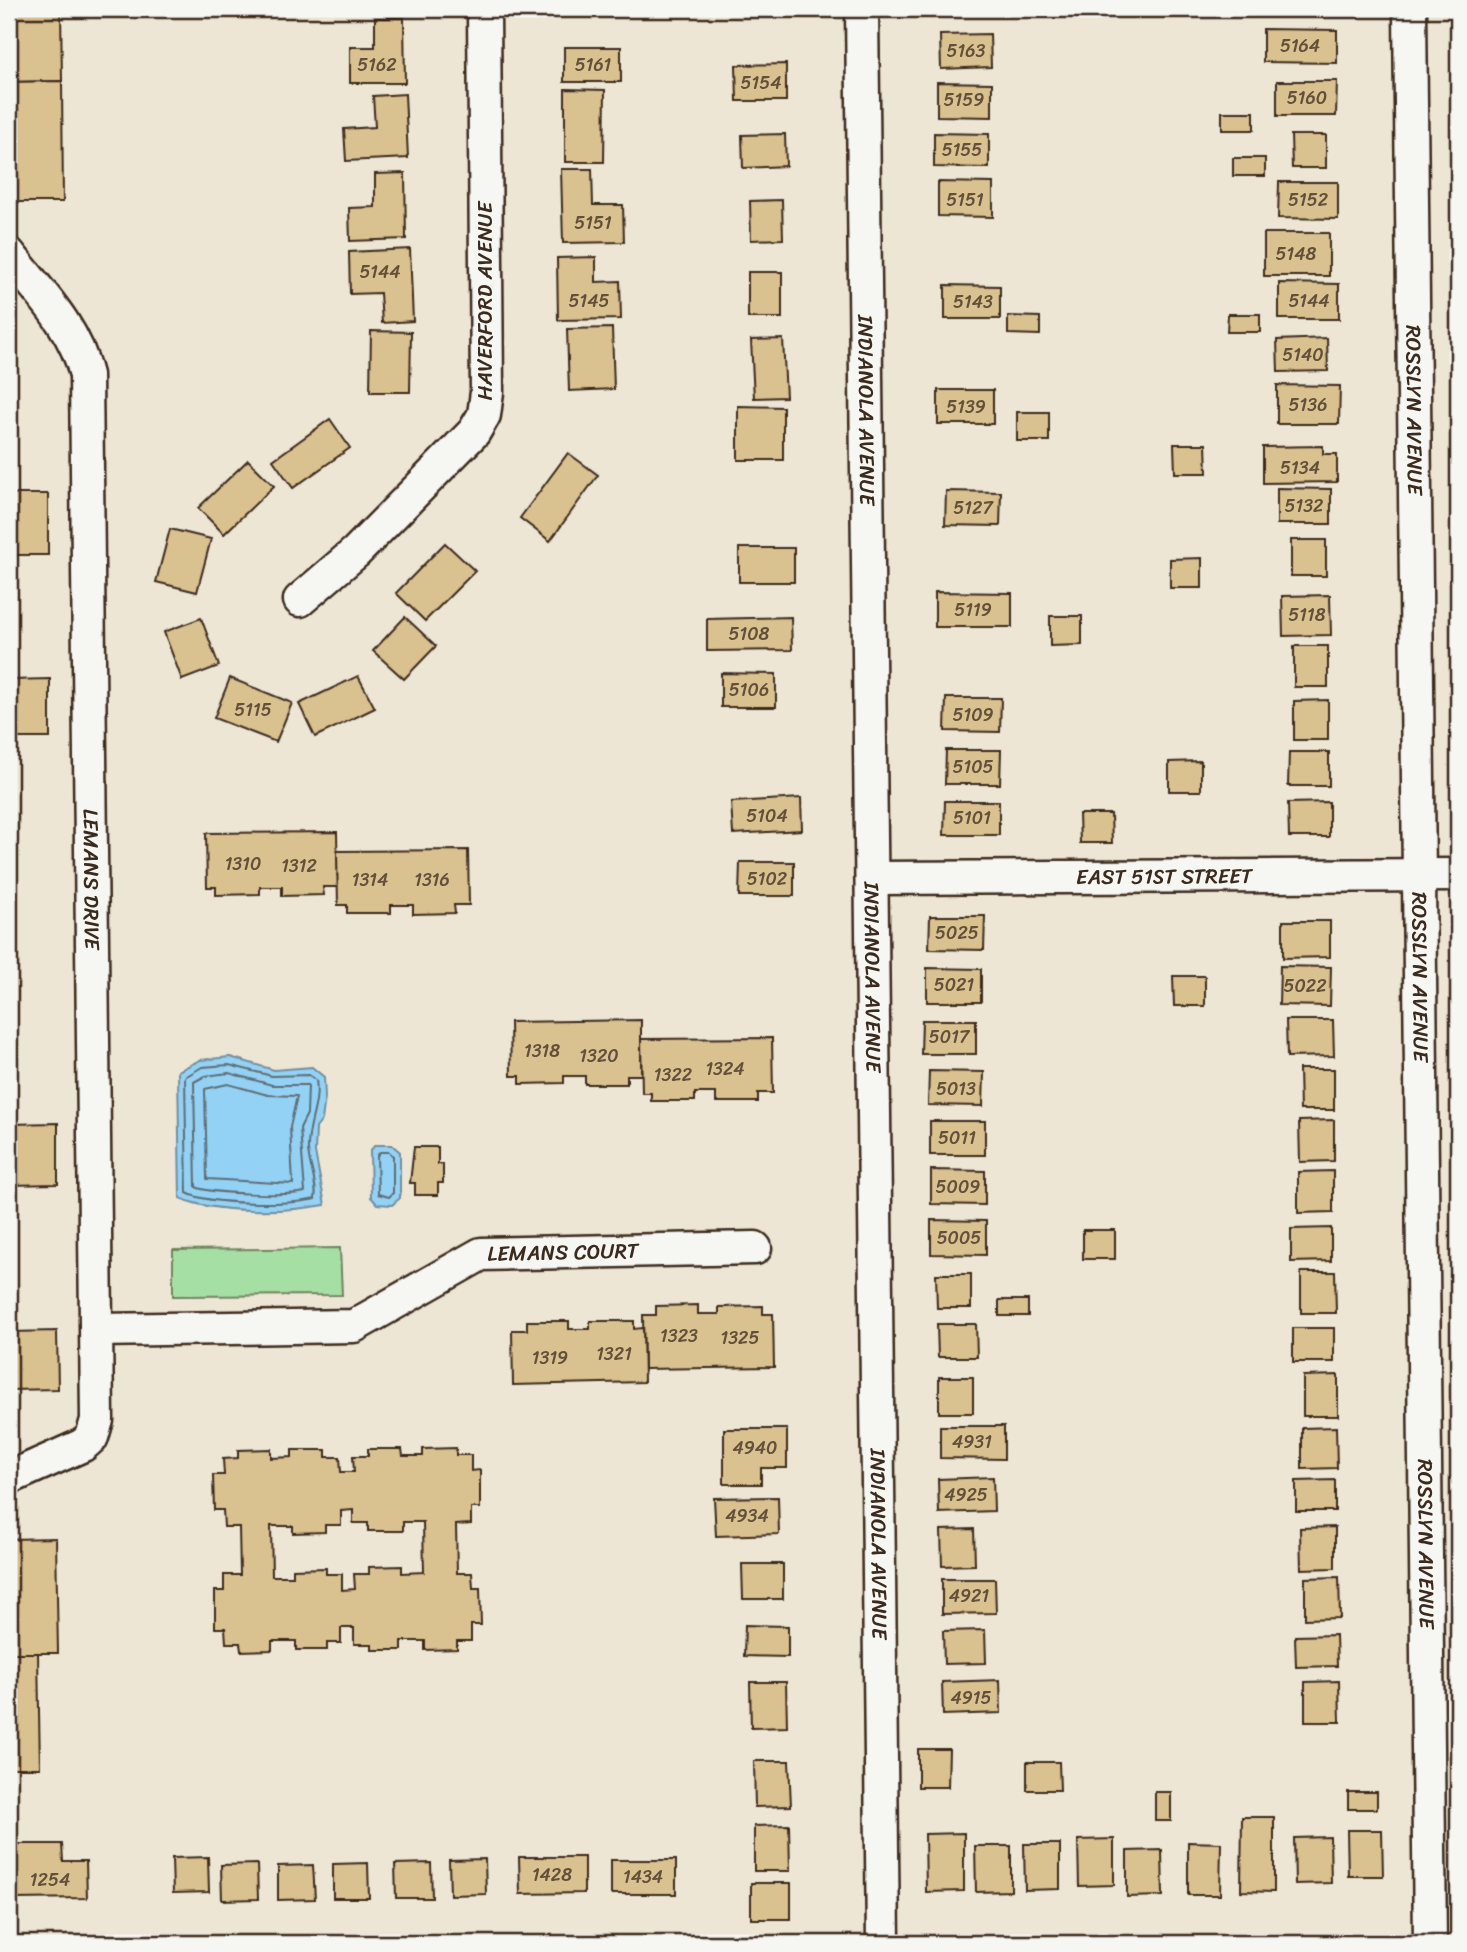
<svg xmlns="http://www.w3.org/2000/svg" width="1467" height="1952" viewBox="0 0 1467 1952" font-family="Sriracha,sans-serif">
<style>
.green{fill:#a6dfa4;stroke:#708461;stroke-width:2}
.water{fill:#94d2f5;stroke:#708f9f;stroke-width:2}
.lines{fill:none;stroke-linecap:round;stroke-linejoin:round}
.shore{stroke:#5f6d74;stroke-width:2}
.building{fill:#dac190;stroke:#3b2a1e;stroke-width:2;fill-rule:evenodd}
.minor-casing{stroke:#3b2a1e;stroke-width:37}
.minor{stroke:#f6f6f2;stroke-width:32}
.labels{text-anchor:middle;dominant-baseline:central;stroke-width:6;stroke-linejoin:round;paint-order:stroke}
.number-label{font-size:18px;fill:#63503a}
.street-label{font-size:21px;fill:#3b2a1e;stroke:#f6f6f2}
</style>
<rect width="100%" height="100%" fill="#eee6d5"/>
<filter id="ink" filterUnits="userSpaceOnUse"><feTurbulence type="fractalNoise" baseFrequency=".0143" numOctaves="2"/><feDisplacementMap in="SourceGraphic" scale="14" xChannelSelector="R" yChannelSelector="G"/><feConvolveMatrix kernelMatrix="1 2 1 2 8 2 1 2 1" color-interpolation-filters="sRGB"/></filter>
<g filter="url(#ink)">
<polygon class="green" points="340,1248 342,1295 173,1296 173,1250"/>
<g class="water">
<path d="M230,1057L274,1070L312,1067L324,1077L325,1097L322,1120L316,1128L315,1152L325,1205C286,1212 216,1214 180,1198L178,1071L200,1060Z"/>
<polygon points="375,1145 392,1145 400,1152 400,1198 392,1205 377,1204 371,1197 370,1151"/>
</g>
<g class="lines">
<g class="shore">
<path d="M229,1065L272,1076L309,1075L316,1080C320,1105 307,1125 308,1150C309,1166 318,1184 315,1199C290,1205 209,1205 187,1193L185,1077L202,1067Z"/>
<path d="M229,1073L272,1085H308L307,1114L300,1128L305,1192C289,1196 209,1194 196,1187L194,1082L205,1076Z"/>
<polygon points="228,1084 268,1095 297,1096 290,1127 293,1184 207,1179 205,1089"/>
<polygon points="380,1152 389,1152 393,1156 393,1193 389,1197 378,1194 377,1156"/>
</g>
</g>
<g class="building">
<polygon points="9,9 61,9 62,81 9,82"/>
<polygon points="375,18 404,18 405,83 350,83 350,47 375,47"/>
<polygon points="1263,29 1337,30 1337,63 1263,62"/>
<polygon points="990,34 991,67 941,69 940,35"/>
<rect x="564" y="47" width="57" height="35"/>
<polygon points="786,64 786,101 737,101 736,65"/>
<polygon points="62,81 63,202 9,202 9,82"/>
<polygon points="1277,81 1337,81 1336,116 1277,116"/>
<polygon points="937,82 992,83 992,117 937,116"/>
<polygon points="565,89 605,90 604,162 565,162"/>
<polygon points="405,94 408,158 346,161 344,129 375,127 373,96"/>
<rect x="1222" y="112" width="32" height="18"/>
<polygon points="934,133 989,134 989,168 934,167"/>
<polygon points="785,134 786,166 743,168 742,135"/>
<polygon points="1291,135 1326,135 1326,168 1292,168"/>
<rect x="1233" y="158" width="32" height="18"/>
<polygon points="561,169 592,169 593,205 623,205 624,242 563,243"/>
<polygon points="405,173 406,239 350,241 349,208 375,207 375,174"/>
<polygon points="938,182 993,183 993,217 938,216"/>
<polygon points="1279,182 1338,182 1338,219 1278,218"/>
<polygon points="782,200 783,239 751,240 750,201"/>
<rect x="1264" y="233" width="65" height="43"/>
<polygon points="410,249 413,321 382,323 380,293 350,294 349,252"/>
<polygon points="596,257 596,282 620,281 621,319 558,320 557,258"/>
<rect x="748" y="272" width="34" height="46"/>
<polygon points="1279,283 1339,284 1339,319 1279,319"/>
<polygon points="945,285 1000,286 1000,319 945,319"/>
<polygon points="1228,314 1260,314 1260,332 1227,332"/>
<polygon points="1008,316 1040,317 1040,335 1008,334"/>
<polygon points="612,328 614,389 569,391 567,329"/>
<polygon points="371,331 411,332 410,392 370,392"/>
<polygon points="1327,338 1328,371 1278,372 1277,340"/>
<polygon points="783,339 786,397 754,398 751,340"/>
<polygon points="1277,385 1340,386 1339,424 1277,424"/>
<rect x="938" y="390" width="55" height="34"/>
<polygon points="738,406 783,407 783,460 738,460"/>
<rect x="1017" y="412" width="32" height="29"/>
<polygon points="330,419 350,448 293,488 273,460"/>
<polygon points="1174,444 1206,444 1207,473 1175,473"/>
<polygon points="1323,446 1323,454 1337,454 1337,482 1263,483 1263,447"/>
<polygon points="568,453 598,475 550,541 520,518"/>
<polygon points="248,460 274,486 224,534 198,508"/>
<polygon points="1277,488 1331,489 1331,524 1277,524"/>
<polygon points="946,491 1001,492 1000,526 945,525"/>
<rect x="9" y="494" width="39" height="61"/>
<polygon points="170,529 211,539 197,592 156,582"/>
<rect x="1291" y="540" width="35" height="36"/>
<polygon points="445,543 475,571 425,621 396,593"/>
<rect x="739" y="548" width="55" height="34"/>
<polygon points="1202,558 1202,588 1170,588 1170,559"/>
<polygon points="935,592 1012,593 1012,627 935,627"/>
<polygon points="1330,595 1331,635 1283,636 1282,596"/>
<polygon points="1050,616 1082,616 1082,645 1050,646"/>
<polygon points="405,617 436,646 404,679 373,651"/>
<polygon points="791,617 792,650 707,651 707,619"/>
<polygon points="201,618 219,666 182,680 164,632"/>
<rect x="1294" y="646" width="34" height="41"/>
<polygon points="721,673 776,674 776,707 721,707"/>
<polygon points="358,676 375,708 315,737 299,704"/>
<polygon points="230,678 292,703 276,742 214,718"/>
<polygon points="50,679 50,738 9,738 9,680"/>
<polygon points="946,698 1001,698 1000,732 945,731"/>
<polygon points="1328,700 1328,740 1294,740 1294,701"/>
<polygon points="946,750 1001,750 1000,784 945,784"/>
<polygon points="1289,752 1329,752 1329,786 1288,786"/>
<polygon points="1201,761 1201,791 1169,791 1169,762"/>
<polygon points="801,798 802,830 733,834 731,802"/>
<polygon points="945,801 999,801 999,835 944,835"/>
<polygon points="1329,802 1329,837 1289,837 1288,803"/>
<polygon points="1079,814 1111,814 1112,843 1080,843"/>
<polygon points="337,832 338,887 323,887 324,895 282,896 282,887 260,887 260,894 216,895 216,887 207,887 206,833"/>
<polygon points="468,850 469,905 454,905 455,913 413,914 413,905 391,905 391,913 347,913 347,905 338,905 337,851"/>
<polygon points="740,862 794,862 794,896 739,896"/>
<polygon points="930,916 985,916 984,950 929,949"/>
<polygon points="1283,921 1330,921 1330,957 1283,958"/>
<polygon points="1280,966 1331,967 1330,1006 1279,1005"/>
<polygon points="927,968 981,969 981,1002 927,1002"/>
<polygon points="1173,976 1205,976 1205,1006 1174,1006"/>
<polygon points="641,1020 641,1075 627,1075 627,1084 585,1084 585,1076 564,1076 564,1083 520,1084 520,1076 511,1076 510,1022"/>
<polygon points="922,1020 976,1020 976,1054 921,1054"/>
<polygon points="1286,1020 1333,1020 1334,1056 1287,1057"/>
<polygon points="772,1038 773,1093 758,1093 758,1102 716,1102 716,1093 695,1093 695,1101 651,1101 651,1093 642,1093 641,1039"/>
<polygon points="1299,1069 1334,1069 1334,1110 1300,1110"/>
<polygon points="929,1071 984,1072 983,1106 928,1105"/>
<polygon points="1334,1120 1334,1161 1300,1162 1299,1121"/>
<rect x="930" y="1121" width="55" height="34"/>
<polygon points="58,1123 58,1184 9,1185 9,1124"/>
<polygon points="414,1147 438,1147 438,1164 443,1164 443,1183 438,1183 438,1195 415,1195 415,1183 410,1183"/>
<polygon points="931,1170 985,1171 985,1205 931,1204"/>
<polygon points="1333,1171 1333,1212 1298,1213 1298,1172"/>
<polygon points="931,1220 986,1221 986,1255 931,1254"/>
<polygon points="1331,1228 1331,1261 1291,1262 1291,1229"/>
<rect x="1083" y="1230" width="32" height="29"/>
<polygon points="1301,1272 1335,1272 1336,1313 1301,1313"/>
<polygon points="936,1274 971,1274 971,1308 937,1308"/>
<rect x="999" y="1300" width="29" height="16"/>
<polygon points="698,1305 698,1314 719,1314 719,1307 763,1306 763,1314 773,1314 774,1367 644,1369 643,1315 656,1315 656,1306"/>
<polygon points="527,1321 569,1321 569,1329 590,1329 590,1321 634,1321 634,1329 643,1328 644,1382 513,1385 512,1330 527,1330"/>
<polygon points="937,1324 976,1324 977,1357 938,1357"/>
<rect x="1293" y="1328" width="41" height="34"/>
<polygon points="57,1331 58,1389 9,1390 9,1332"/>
<polygon points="1338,1375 1338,1416 1303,1416 1303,1376"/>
<rect x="939" y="1377" width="34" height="36"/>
<polygon points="940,1426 1004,1426 1004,1459 940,1458"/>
<polygon points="1336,1427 1337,1468 1302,1469 1302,1428"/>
<polygon points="724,1429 787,1429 787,1468 761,1468 761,1484 724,1484"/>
<path d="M456,1448V1455H471V1471L480,1470V1508H471V1524L456,1525L457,1573H472L473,1588H480L481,1625H471V1641H457V1649L425,1650V1641H402V1650H372V1644H354V1628H341V1643H327V1650H296V1641H272V1650L241,1651L240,1643H226L225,1628H215V1591H224V1575H240L239,1527H224L223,1510H214L213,1475H224L223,1459L238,1458V1450L271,1449V1458L292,1457V1450H326V1457H340L341,1472H354L353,1456H368V1449H402L403,1456H423V1449ZM353,1510V1523H368V1531H403V1522H423L424,1572L402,1573V1566L369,1567V1574H354L355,1589L342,1590V1574H326V1568L293,1569V1576H272L271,1526H293V1533L325,1532V1525H341V1511Z"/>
<polygon points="993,1477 994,1511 939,1513 938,1479"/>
<polygon points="1335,1480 1335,1511 1296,1511 1296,1481"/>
<polygon points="778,1497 779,1534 716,1536 714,1498"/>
<polygon points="1335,1527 1335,1568 1301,1569 1300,1528"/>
<polygon points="974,1529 975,1565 942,1566 941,1530"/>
<polygon points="56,1538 58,1653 9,1653 9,1539"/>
<polygon points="742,1564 783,1564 783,1599 743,1599"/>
<polygon points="1339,1577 1340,1618 1305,1619 1305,1578"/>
<polygon points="942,1579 995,1579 996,1613 942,1614"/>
<polygon points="745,1625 788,1626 788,1657 744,1656"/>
<polygon points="985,1630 986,1663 944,1664 943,1631"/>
<polygon points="1336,1635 1337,1666 1296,1667 1295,1636"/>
<polygon points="9,1653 38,1653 40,1768 9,1768"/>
<polygon points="1000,1680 1001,1713 943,1715 942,1682"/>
<polygon points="1339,1681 1340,1722 1305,1722 1305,1682"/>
<polygon points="750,1682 786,1682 787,1727 751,1728"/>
<polygon points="918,1749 949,1749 948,1787 918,1787"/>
<polygon points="754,1761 789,1761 791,1806 755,1807"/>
<polygon points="1027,1762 1059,1762 1060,1790 1027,1790"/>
<rect x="1155" y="1792" width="16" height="29"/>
<rect x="1348" y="1792" width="29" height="17"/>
<polygon points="1242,1817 1274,1817 1274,1892 1241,1891"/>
<polygon points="789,1825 790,1871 754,1871 754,1826"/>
<polygon points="1347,1830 1382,1830 1383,1876 1348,1876"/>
<polygon points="964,1833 964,1891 926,1892 925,1834"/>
<polygon points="1330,1837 1331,1883 1295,1884 1294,1838"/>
<polygon points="1114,1839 1114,1885 1079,1886 1078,1840"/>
<polygon points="1188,1842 1221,1843 1220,1895 1188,1895"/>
<polygon points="14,1844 62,1844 63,1861 86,1861 87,1898 15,1899"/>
<polygon points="1024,1844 1060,1844 1060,1889 1025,1890"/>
<polygon points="975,1846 1011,1846 1011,1891 976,1892"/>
<polygon points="1162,1850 1163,1896 1127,1897 1127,1851"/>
<polygon points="208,1857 209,1892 173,1893 172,1858"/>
<polygon points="519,1857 584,1857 584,1893 520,1894"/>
<polygon points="485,1859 486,1894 450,1895 449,1860"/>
<rect x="611" y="1860" width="65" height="34"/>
<polygon points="368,1863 369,1898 333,1898 333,1864"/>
<polygon points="431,1863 432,1898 396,1898 395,1864"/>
<polygon points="257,1864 258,1899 222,1900 221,1865"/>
<polygon points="313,1865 315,1899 278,1900 278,1866"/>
<rect x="751" y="1883" width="40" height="36"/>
</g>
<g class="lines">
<g class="minor-casing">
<g id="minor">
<path id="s1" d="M862,9L883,1943"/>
<path id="s2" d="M1410,9L1430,1943"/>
<path id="s3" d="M9,254C39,292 75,327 86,375L97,1420L92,1437L83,1445L9,1478"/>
<polyline points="300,600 356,552 474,432 484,415 487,392 484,9"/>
<path id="s4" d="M872,878L1458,875"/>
<path id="s5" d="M97,1330L354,1326L481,1254L755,1248"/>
</g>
</g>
<use href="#minor" class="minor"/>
</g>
</g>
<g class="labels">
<g class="number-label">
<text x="1300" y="46">5164</text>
<text x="966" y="51">5163</text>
<text x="377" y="65">5162</text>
<text x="593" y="65">5161</text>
<text x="761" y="83">5154</text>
<text x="1307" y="98">5160</text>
<text x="964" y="100">5159</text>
<text x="962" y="150">5155</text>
<text x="965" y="200">5151</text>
<text x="1308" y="200">5152</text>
<text x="593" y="223">5151</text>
<text x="1296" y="254">5148</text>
<text x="380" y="272">5144</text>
<text x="589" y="301">5145</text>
<text x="1309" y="301">5144</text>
<text x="973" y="302">5143</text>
<text x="1303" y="355">5140</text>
<text x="1308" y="405">5136</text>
<text x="966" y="407">5139</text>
<text x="1300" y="468">5134</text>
<text x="1304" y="506">5132</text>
<text x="973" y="508">5127</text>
<text x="973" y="610">5119</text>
<text x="1307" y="615">5118</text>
<text x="749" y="634">5108</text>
<text x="749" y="690">5106</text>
<text x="253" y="710">5115</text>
<text x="973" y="715">5109</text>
<text x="973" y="767">5105</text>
<text x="767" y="816">5104</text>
<text x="972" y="818">5101</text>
<text x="243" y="864">1310</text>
<text x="299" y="866">1312</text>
<text x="767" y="879">5102</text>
<text x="370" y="880">1314</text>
<text x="432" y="880">1316</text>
<text x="957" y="933">5025</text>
<text x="954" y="985">5021</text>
<text x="1305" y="986">5022</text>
<text x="949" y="1037">5017</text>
<text x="542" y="1051">1318</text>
<text x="599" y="1056">1320</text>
<text x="725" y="1069">1324</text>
<text x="673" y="1075">1322</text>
<text x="956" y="1089">5013</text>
<text x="957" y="1138">5011</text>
<text x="958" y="1187">5009</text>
<text x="959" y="1238">5005</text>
<text x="679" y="1336">1323</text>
<text x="740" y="1338">1325</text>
<text x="614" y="1354">1321</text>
<text x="550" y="1358">1319</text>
<text x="972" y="1442">4931</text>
<text x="755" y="1448">4940</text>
<text x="966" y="1495">4925</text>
<text x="747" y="1516">4934</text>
<text x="969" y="1596">4921</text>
<text x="971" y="1698">4915</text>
<text x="552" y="1875">1428</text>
<text x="643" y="1877">1434</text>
<text x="50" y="1880">1254</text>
</g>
<g class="street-label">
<text transform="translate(485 301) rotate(-90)">HAVERFORD AVENUE</text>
<text stroke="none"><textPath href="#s1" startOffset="401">INDIANOLA AVENUE</textPath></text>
<text stroke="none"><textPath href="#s2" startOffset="401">ROSSLYN AVENUE</textPath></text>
<text stroke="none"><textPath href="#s4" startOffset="292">EAST 51ST STREET</textPath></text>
<text stroke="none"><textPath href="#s3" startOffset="649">LEMANS DRIVE</textPath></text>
<text stroke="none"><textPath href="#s1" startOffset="968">INDIANOLA AVENUE</textPath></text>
<text stroke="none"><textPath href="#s2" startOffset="968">ROSSLYN AVENUE</textPath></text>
<text stroke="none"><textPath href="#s5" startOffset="485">LEMANS COURT</textPath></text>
<text stroke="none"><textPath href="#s1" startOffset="1535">INDIANOLA AVENUE</textPath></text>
<text stroke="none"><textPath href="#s2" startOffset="1535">ROSSLYN AVENUE</textPath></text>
</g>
</g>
<rect width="1467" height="1952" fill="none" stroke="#f6f6f2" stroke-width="35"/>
<rect x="18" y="18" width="1432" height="1917" fill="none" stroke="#3b2a1e" stroke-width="2.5" filter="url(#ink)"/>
</svg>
